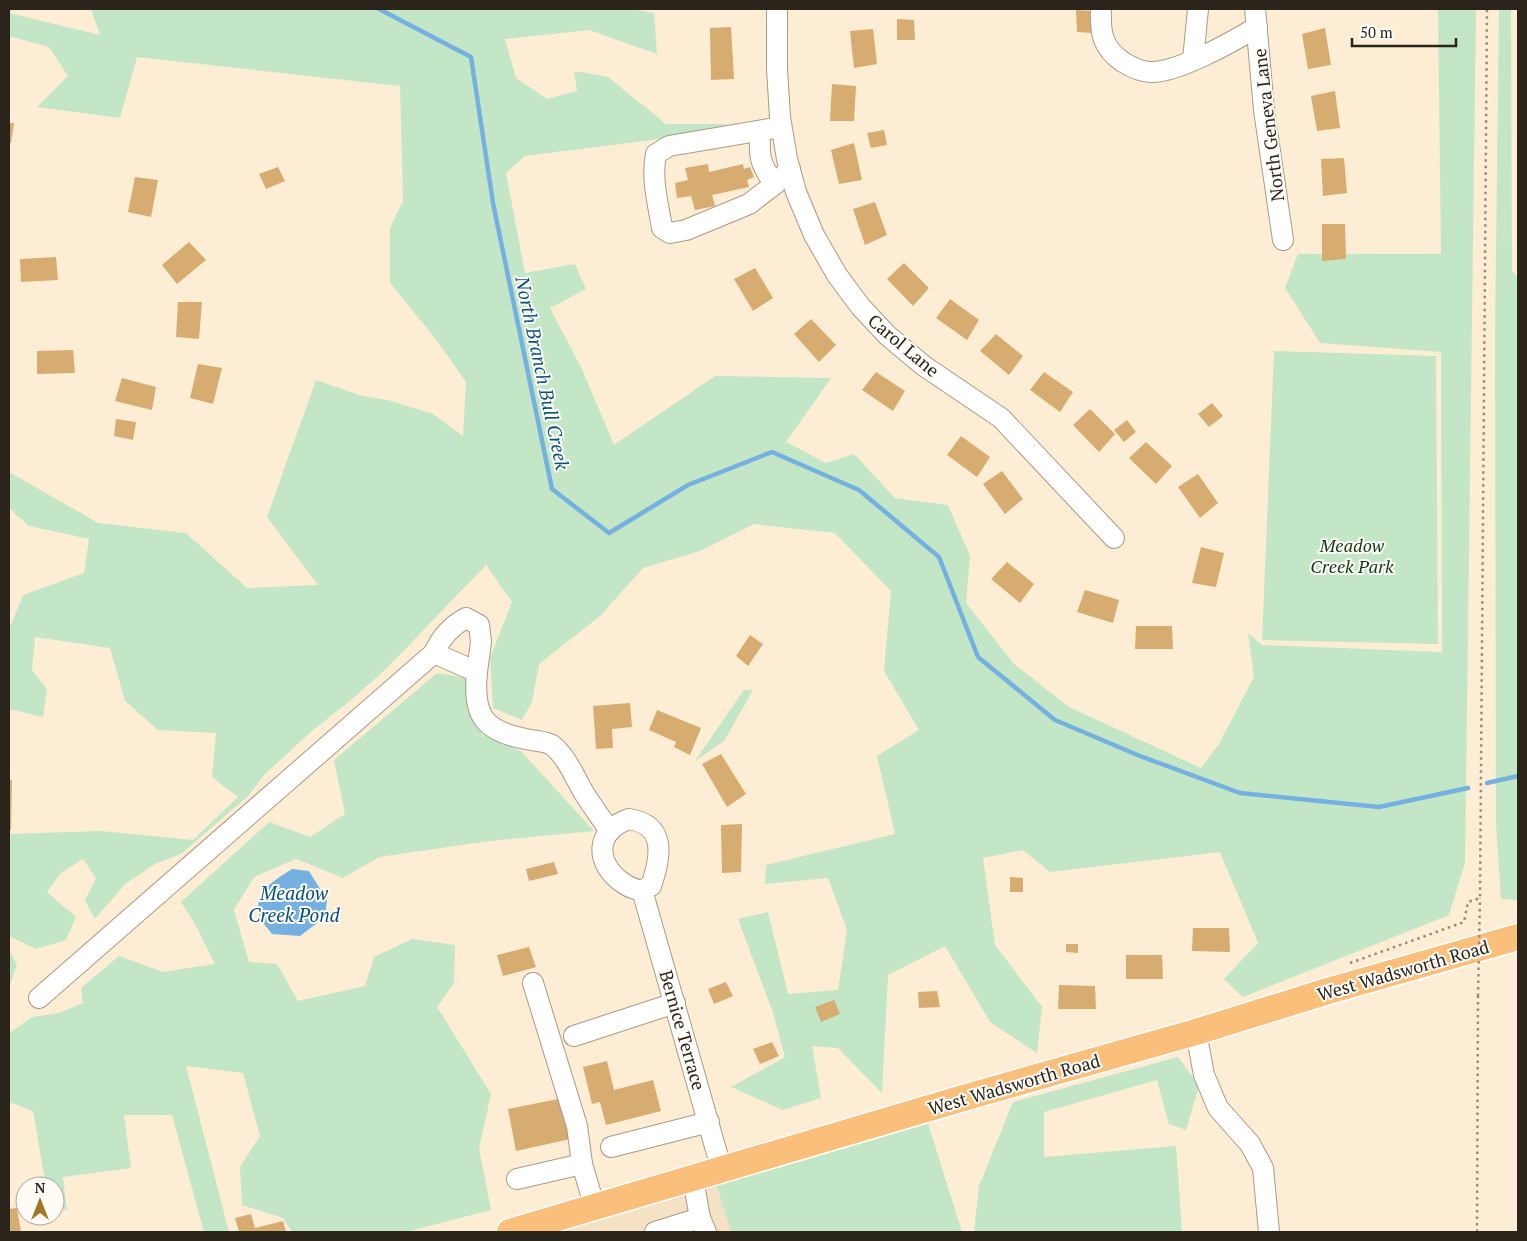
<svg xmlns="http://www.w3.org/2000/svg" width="1527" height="1241" viewBox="0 0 1527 1241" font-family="'PT Serif',serif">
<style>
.built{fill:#f5e1c3}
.green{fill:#c2e6c6}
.water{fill:#75b1e0}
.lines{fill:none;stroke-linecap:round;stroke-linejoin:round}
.stream{stroke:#75b1e0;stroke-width:4.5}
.building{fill:#d7ac70}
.minor-casing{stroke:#a99a85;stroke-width:22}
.major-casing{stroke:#fff;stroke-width:29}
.path{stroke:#978c7b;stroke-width:2.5;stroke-dasharray:2.5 4;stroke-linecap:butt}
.minor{stroke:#fff;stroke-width:20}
.major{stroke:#fbbf7c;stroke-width:26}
.path-bridge{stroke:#978c7b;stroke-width:2.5;stroke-dasharray:2.5 4;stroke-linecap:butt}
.labels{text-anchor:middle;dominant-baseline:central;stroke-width:4;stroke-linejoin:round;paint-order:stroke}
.street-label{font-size:18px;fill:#2a241b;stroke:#fffcf7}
.park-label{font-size:18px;font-style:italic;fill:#123b1a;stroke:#fffcf7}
.water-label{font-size:19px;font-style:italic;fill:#05517d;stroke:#fffcf7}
</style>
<rect width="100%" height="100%" fill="#fdedd5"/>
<polygon class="built" points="715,1181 731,1232 543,1232"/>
<g class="green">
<polygon points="91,9 632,9 654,13 657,54 589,30 505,39 516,78 547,99 577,91 574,71 608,77 666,124 726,124 723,131 525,156 506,173 525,273 575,264 586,289 550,308 582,369 614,445 715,376 831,378 786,442 826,463 854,454 895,498 948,505 970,556 966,603 1014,664 1069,707 1201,768 1219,744 1254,677 1248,633 1262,645 1442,652 1441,352 1320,343 1285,288 1298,254 1441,254 1438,9 1476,9 1465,863 1449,915 1243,997 1224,979 1258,943 1220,852 1050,872 1023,850 983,858 995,945 1042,1007 1037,1053 990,1022 945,946 888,975 882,1093 838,1048 812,1046 821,1098 783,1110 731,1087 785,1057 773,1013 738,919 768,912 788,994 838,990 847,930 828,878 765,884 766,865 895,834 877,756 919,730 884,671 891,591 835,533 754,524 700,551 643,568 600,616 539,664 532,702 522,720 493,708 490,658 512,602 486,565 386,669 350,701 313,730 265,774 248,796 181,854 155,864 125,884 95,919 85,901 96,878 83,859 61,873 47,892 76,917 66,940 36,949 9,936 9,834 101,831 193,840 238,797 212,777 216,733 158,730 125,701 110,648 35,637 32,670 47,689 43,717 9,709 9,630 23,595 84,573 89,539 29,526 9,508 9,472 98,523 186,533 247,588 318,585 267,517 316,380 362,396 388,400 433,414 463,436 466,382 435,338 390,283 390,228 403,201 400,86 137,57 120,118 37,107 68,76 49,47 9,36 9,13 100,35"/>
<polygon points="1499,9 1511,9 1512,271 1518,278 1518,900 1501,899 1496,823 1495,335"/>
<polygon points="1274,351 1436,356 1438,644 1262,640"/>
<polygon points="437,673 467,678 467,710 483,735 521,751 594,831 490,841 379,857 343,878 296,859 254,877 234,910 249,962 277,964 298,1001 365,986 374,957 412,939 455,945 454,983 437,1007 491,1094 479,1149 491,1210 406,1232 292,1232 283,1218 242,1205 240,1167 260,1136 243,1073 186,1066 229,1232 204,1232 172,1115 124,1115 131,1168 63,1177 67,1211 55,1200 55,1186 46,1186 33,1111 12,1103 9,1104 9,1033 32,1017 59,1013 83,1003 81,988 119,956 163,972 215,964 194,922 181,902 269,822 310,837 345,814 334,760"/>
<polygon points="744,690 753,690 724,741 695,761"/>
<polygon points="9,950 17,965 9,987"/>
<polygon points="1178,1057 1199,1086 1186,1130 1169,1124 1157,1080 1044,1112 1044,1157 1176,1146 1182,1232 974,1232 979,1186 1013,1102"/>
<polygon points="927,1120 962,1232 731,1232 715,1181"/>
</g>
<path class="water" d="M292,869L309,871L327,900L325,917L300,936L272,934C268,928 260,921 259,914C254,891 275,880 292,869Z"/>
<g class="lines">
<g class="stream">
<polyline points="379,9 471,57 493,203 552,489 609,533 688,485 772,452 859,490 939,557 978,657 1055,720 1140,756 1240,793 1379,807 1468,788"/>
<polyline points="1487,783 1518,776"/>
</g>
</g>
<g class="building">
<polygon points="1076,10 1093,11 1093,33 1077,32"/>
<polygon points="897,19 914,20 915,40 897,40"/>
<polygon points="731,27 734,79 711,80 710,28"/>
<polygon points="1325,28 1331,65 1308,69 1302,34"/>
<polygon points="873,29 877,64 854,68 850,31"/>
<polygon points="832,84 856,86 854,121 830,121"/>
<polygon points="1335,91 1340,128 1317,131 1311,96"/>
<polygon points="9,123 14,123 11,143 9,143"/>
<polygon points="884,130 887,145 871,148 867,133"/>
<polygon points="854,143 862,180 839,184 831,150"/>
<polygon points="1344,158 1347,193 1323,196 1321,159"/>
<polygon points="708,164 709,172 743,164 744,169 750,167 754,177 747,180 749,187 712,195 715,206 695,210 691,196 677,198 675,183 688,180 685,168"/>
<polygon points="278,167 285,181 266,189 259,174"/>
<polygon points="135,177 158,180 151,217 128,212"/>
<polygon points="875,202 887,235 865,245 853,209"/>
<polygon points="1322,224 1345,224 1346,259 1322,261"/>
<polygon points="189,242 206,260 177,284 162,265"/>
<polygon points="56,257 58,280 21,282 20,259"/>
<polygon points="904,263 929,288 913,306 887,279"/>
<polygon points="755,268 773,298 753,311 734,279"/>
<polygon points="950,299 979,320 967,340 936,318"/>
<polygon points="178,302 202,302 199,339 176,337"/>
<polygon points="811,319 836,345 819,362 794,334"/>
<polygon points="996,334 1023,356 1009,375 980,351"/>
<polygon points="73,350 75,373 37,374 37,351"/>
<polygon points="198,364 222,368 213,404 190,398"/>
<polygon points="876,372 905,391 893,411 862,390"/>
<polygon points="1044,372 1073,392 1060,412 1030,390"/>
<polygon points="122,378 156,387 152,410 115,401"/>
<polygon points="1212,403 1223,416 1209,427 1198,414"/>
<polygon points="1090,409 1115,434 1099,452 1073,425"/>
<polygon points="116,419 136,422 133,440 114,436"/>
<polygon points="1127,420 1136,432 1124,442 1114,430"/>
<polygon points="961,436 990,457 977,477 947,455"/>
<polygon points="1146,442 1172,466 1156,484 1129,458"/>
<polygon points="1002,471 1023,499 1005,514 983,484"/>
<polygon points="1198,474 1218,503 1200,518 1178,487"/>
<polygon points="1201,547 1224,553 1216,587 1192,583"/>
<polygon points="1007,562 1034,584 1020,603 991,579"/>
<polygon points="1085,590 1119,600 1113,623 1077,612"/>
<polygon points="1136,626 1172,626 1173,649 1135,649"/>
<polygon points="750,635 763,644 748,666 736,656"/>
<polygon points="630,703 632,727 612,729 613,748 596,749 593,706"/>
<polygon points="657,710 701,728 690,755 674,747 676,742 649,730"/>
<polygon points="721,754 746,794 727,807 702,764"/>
<polygon points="9,780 12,780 11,830 9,830"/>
<polygon points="742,824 741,872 722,873 721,825"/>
<polygon points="554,862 558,874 529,881 526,869"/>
<polygon points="1010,877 1023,878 1023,892 1010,892"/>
<polygon points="1193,928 1229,928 1230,952 1192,951"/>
<polygon points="1066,944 1078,944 1078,953 1066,952"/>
<polygon points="529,947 536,967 503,976 497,955"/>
<polygon points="1126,955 1162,955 1163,979 1126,979"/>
<polygon points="726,982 733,996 714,1004 708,989"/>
<polygon points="1059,985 1095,986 1096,1009 1058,1009"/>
<polygon points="937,991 940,1007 919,1008 918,992"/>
<polygon points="834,1000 840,1014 821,1022 815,1007"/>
<polygon points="772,1042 779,1056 760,1064 753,1049"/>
<polygon points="607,1061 614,1090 653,1080 661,1111 606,1125 600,1102 592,1104 583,1067"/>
<polygon points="563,1098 575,1138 516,1151 508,1109"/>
<polygon points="17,1208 21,1232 9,1232 9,1209"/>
<polygon points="251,1214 255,1228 283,1221 286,1232 239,1232 235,1218"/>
</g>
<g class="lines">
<g class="minor-casing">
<g id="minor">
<polyline points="777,9 777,69 780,117 787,159 796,192 814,235 837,275 860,306 887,335 924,366 1001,418 1114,538"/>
<path d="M1101,9C1100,32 1102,48 1123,62C1131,67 1141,72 1151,72C1177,73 1234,41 1257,27"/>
<polyline points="1255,9 1264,110 1283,240"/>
<polyline points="1193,60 1198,9"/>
<path d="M781,127L669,146L656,154C651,179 658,203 662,228L670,233L686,230L749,204L775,184L790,169"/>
<path d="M760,131C759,156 759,164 775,184"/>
<path d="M434,653C441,637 451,626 466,618L479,625L481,642L477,672"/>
<path d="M629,819C667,825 661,857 651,886C648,887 644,890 641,890C634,890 629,887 623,883C595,864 594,831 629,819Z"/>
<polyline points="642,890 722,1171"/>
<polyline points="533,983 577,1126 582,1164 595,1208"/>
<path d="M39,998L434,653L477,672C473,714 482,731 526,739C533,741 545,741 552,745C567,757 574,776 584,793C592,806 601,818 610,831"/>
<polyline points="1196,1032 1204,1075 1218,1108 1250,1144 1263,1168 1269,1232"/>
<polyline points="574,1036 675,1003"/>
<polyline points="611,1147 709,1122"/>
<polyline points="517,1179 582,1164"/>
<polyline points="693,1179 700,1218 706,1232"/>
<polyline points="655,1232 700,1218"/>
</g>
</g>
<g class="major-casing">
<polyline id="major" points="510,1232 960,1099 1196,1032 1328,991 1518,937"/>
</g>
<g class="path">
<polyline points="1350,963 1464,922 1468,902 1480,898 1487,9"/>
<polyline points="1477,1232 1478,996"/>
</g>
<use href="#minor" class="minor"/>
<use href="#major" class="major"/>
<polyline class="path-bridge" points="1478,996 1480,898"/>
</g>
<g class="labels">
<g class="street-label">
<text transform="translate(1268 125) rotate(-97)">North Geneva Lane</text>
<text transform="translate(904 345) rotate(40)">Carol Lane</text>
<text transform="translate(1403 970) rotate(-16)">West Wadsworth Road</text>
<text transform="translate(683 1030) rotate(74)">Bernice Terrace</text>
<text transform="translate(1014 1084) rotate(-16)">West Wadsworth Road</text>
</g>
<g class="park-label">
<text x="1352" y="545">Meadow<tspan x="1352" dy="21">Creek Park</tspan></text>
</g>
<g class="water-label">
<text transform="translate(543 373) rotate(78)">North Branch Bull Creek</text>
<text x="294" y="892">Meadow<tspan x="294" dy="22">Creek Pond</tspan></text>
</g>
</g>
<rect width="1527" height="1241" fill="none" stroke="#2a241b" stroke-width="20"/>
<g transform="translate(40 1201)"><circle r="24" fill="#fffcf7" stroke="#aaa69f"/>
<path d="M0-4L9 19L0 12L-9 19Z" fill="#a37728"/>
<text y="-8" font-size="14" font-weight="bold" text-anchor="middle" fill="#2a241b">N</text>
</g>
<path d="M1352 38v8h104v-8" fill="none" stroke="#2a241b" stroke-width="2.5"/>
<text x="1360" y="38" font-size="15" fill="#2a241b" stroke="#fffcf7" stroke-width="4" paint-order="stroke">50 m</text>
</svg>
